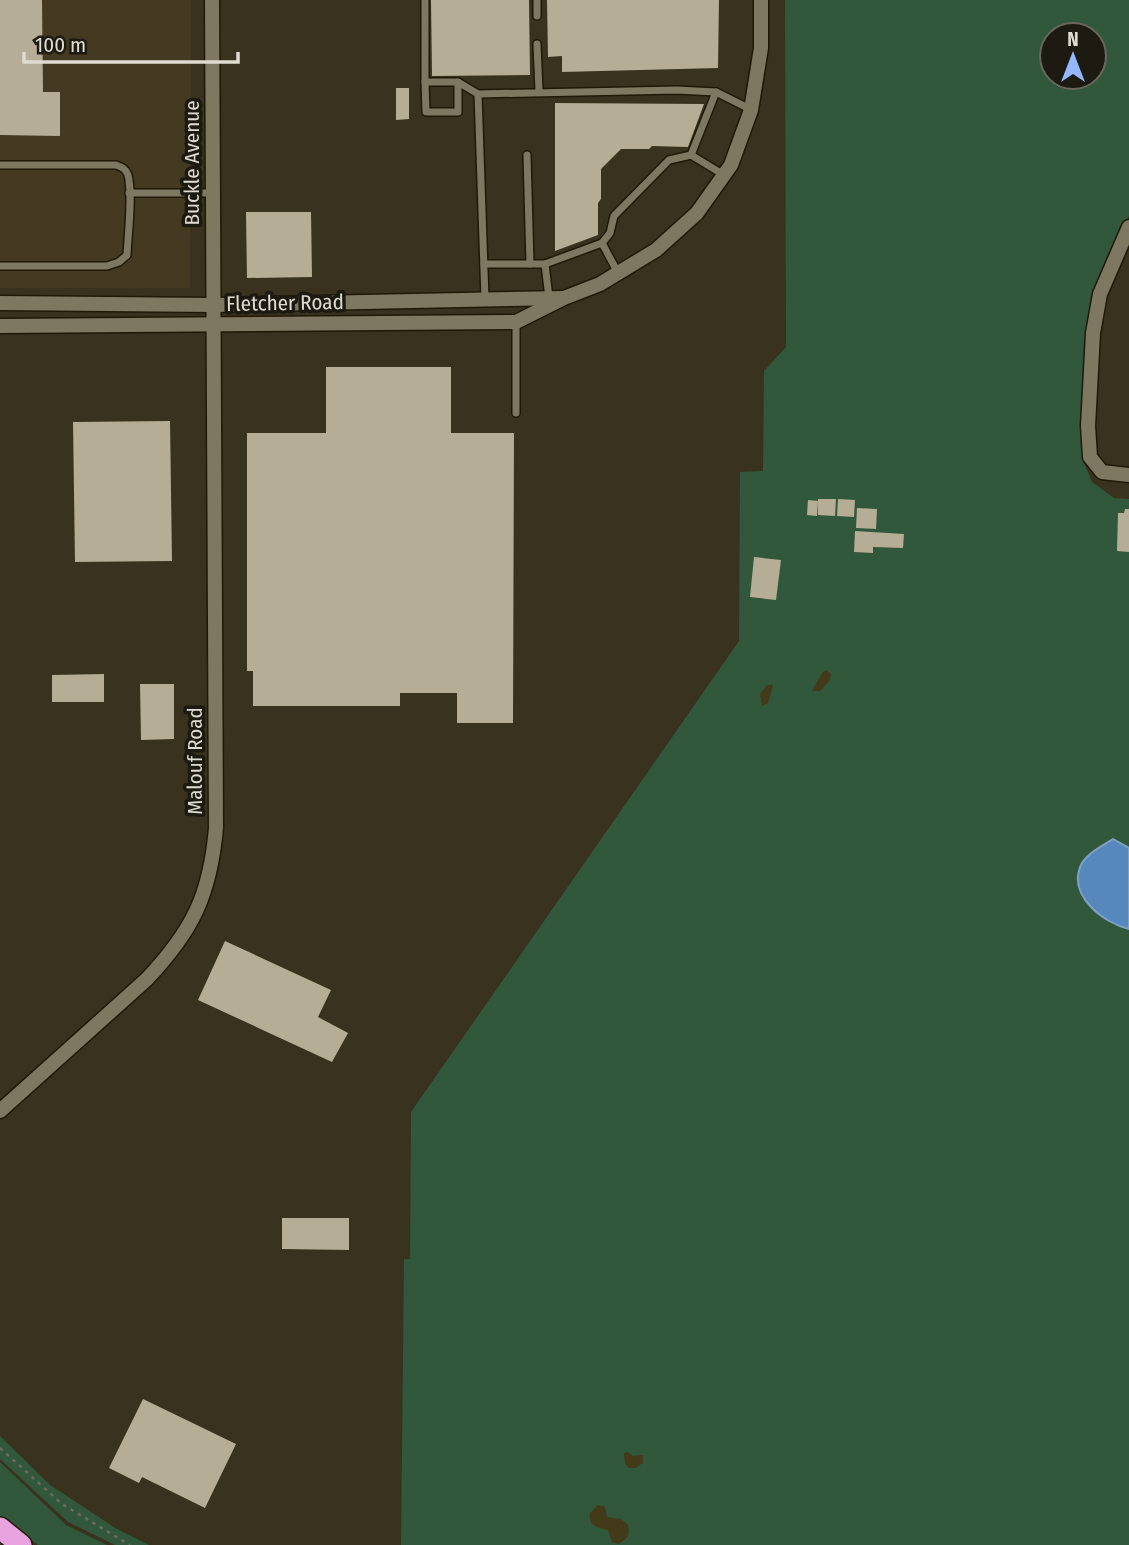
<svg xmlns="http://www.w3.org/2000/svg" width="1129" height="1545" viewBox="0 0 1129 1545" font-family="'Fira Sans Condensed',sans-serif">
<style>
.built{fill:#443a21}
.green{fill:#32583b;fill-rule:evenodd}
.sand{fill:#423a19}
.water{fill:#5688be;stroke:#7fa1c3;stroke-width:2}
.building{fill:#b5ad96}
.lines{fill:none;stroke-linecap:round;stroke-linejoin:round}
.lane-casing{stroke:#201907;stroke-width:10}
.street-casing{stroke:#201907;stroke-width:17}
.highway-casing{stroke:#201907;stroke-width:24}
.path{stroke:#706a59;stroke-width:2.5;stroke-dasharray:3.5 5;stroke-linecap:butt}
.lane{stroke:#7e7761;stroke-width:7}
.street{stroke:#7e7761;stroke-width:14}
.highway{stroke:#e8a2de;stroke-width:21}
.labels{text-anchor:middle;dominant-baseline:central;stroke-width:7;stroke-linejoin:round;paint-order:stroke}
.street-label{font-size:21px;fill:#dfdbd0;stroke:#1d1a11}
</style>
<rect width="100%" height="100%" fill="#39321e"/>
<polygon class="built" points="0,0 191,0 190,288 0,288"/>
<g class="green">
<path d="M785,0H1129V216L1106,258L1087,319L1082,458L1092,482L1114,498L1129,499V1545H401L404,1259H410L411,1112L739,641L740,472L763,471L764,371L786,347ZM1052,35H1094V77H1052Z"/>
<polygon points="0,1436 50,1485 117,1529 149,1545 115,1545 68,1522 0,1459"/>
<polygon points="0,1462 66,1525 107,1545 38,1545 0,1516"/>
</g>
<g class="sand">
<polygon points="826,670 831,674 830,680 820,691 812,691 822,673"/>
<polygon points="767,685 773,685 768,703 762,706 760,694"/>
<polygon points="627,1452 633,1456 643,1455 643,1463 635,1468 629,1468 625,1464 624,1453"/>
<path d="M598,1505L605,1507L607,1517L621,1519L628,1525C630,1536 627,1539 618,1544L612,1542L608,1530C598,1528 588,1526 590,1513Z"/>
</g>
<path class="water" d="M1113,839L1129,848V929C1104,923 1069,897 1080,867C1085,854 1102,846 1113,839Z"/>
<g class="building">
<polygon points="0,0 42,0 43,92 60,92 60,136 0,135"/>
<polygon points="431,0 529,0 530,75 432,76"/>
<polygon points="547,0 719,0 718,68 562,72 562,56 548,57"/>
<polygon points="396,88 409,88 409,119 396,120"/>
<polygon points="555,103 704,104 688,147 652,146 649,149 621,149 601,169 601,199 598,203 598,235 555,251"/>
<polygon points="246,212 311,212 312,277 247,278"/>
<polygon points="326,367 451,367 451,433 514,433 513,723 457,723 457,693 400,693 400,706 253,706 253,671 247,671 247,433 326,433"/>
<polygon points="170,421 172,561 75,562 73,422"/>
<polygon points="818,499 836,499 835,516 818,515"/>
<polygon points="838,499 855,500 854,517 837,516"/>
<polygon points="808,500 818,501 817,516 807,515"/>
<polygon points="857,508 877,509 876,529 856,528"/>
<polygon points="1125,509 1129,509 1129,552 1117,551 1118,513 1124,513"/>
<polygon points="855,531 904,534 903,548 873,547 873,553 854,552"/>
<polygon points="754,557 781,560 776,600 750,597"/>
<polygon points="104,674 104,702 52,702 52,675"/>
<polygon points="140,684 174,684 174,739 141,740"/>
<polygon points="225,941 331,990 318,1017 348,1033 332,1062 198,1000"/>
<polygon points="282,1218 349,1218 349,1250 282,1249"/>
<polygon points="143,1399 236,1444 205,1508 142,1477 139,1483 109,1468"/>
</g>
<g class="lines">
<g class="lane-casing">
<g id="lane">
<polyline points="425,0 425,82 458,82 478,94 677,90 716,92 750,109"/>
<polyline points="537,0 537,16"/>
<polyline points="537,44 539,91"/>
<polyline points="425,82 426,112 458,112 458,82"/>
<polyline points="478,94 485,299"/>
<polyline points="527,155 530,264 545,264 602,243 610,233 614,216 669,160 691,155 724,175"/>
<polyline points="691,155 716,92"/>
<path d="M0,165H116C122,167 126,169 128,175C133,194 128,234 127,255L119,262L107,266H0"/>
<polyline points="129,193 212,193"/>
<polyline points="602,243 618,273"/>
<polyline points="484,264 530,264"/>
<polyline points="545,264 549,298"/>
<polyline points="516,413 516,323"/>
</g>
</g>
<g class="street-casing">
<g id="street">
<polyline points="1129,227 1100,294 1093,333 1088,426 1090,457 1102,472 1129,475"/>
<polyline points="0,303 213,305 563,298"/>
<polyline points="0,326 516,322 564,298 600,284 656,250 697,213 731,165 751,110 761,48 761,0"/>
<path d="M0,1111L147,979C193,930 210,895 216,828L212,0"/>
</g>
</g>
<g class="highway-casing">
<polyline id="highway" points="0,1528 21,1545"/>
</g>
<polyline class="path" points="0,1448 62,1504 130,1545"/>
<use href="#lane" class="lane"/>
<use href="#street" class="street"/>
<use href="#highway" class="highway"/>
</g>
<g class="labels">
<g class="street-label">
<text transform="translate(192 163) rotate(-90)">Buckle Avenue</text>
<text transform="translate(285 303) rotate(-1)">Fletcher Road</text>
<text transform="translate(195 761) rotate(-90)">Malouf Road</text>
</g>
</g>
<g transform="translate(1073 56)"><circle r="33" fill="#1d1a11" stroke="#6b675d" stroke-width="2"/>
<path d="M0-5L12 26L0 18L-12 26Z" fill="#94b7fd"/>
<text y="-10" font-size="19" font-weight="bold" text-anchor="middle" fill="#dfdbd0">N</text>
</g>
<path d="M24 52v10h214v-10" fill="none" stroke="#dfdbd0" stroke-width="3.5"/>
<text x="35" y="52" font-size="21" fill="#dfdbd0" stroke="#1d1a11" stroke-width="5" paint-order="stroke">100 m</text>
</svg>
